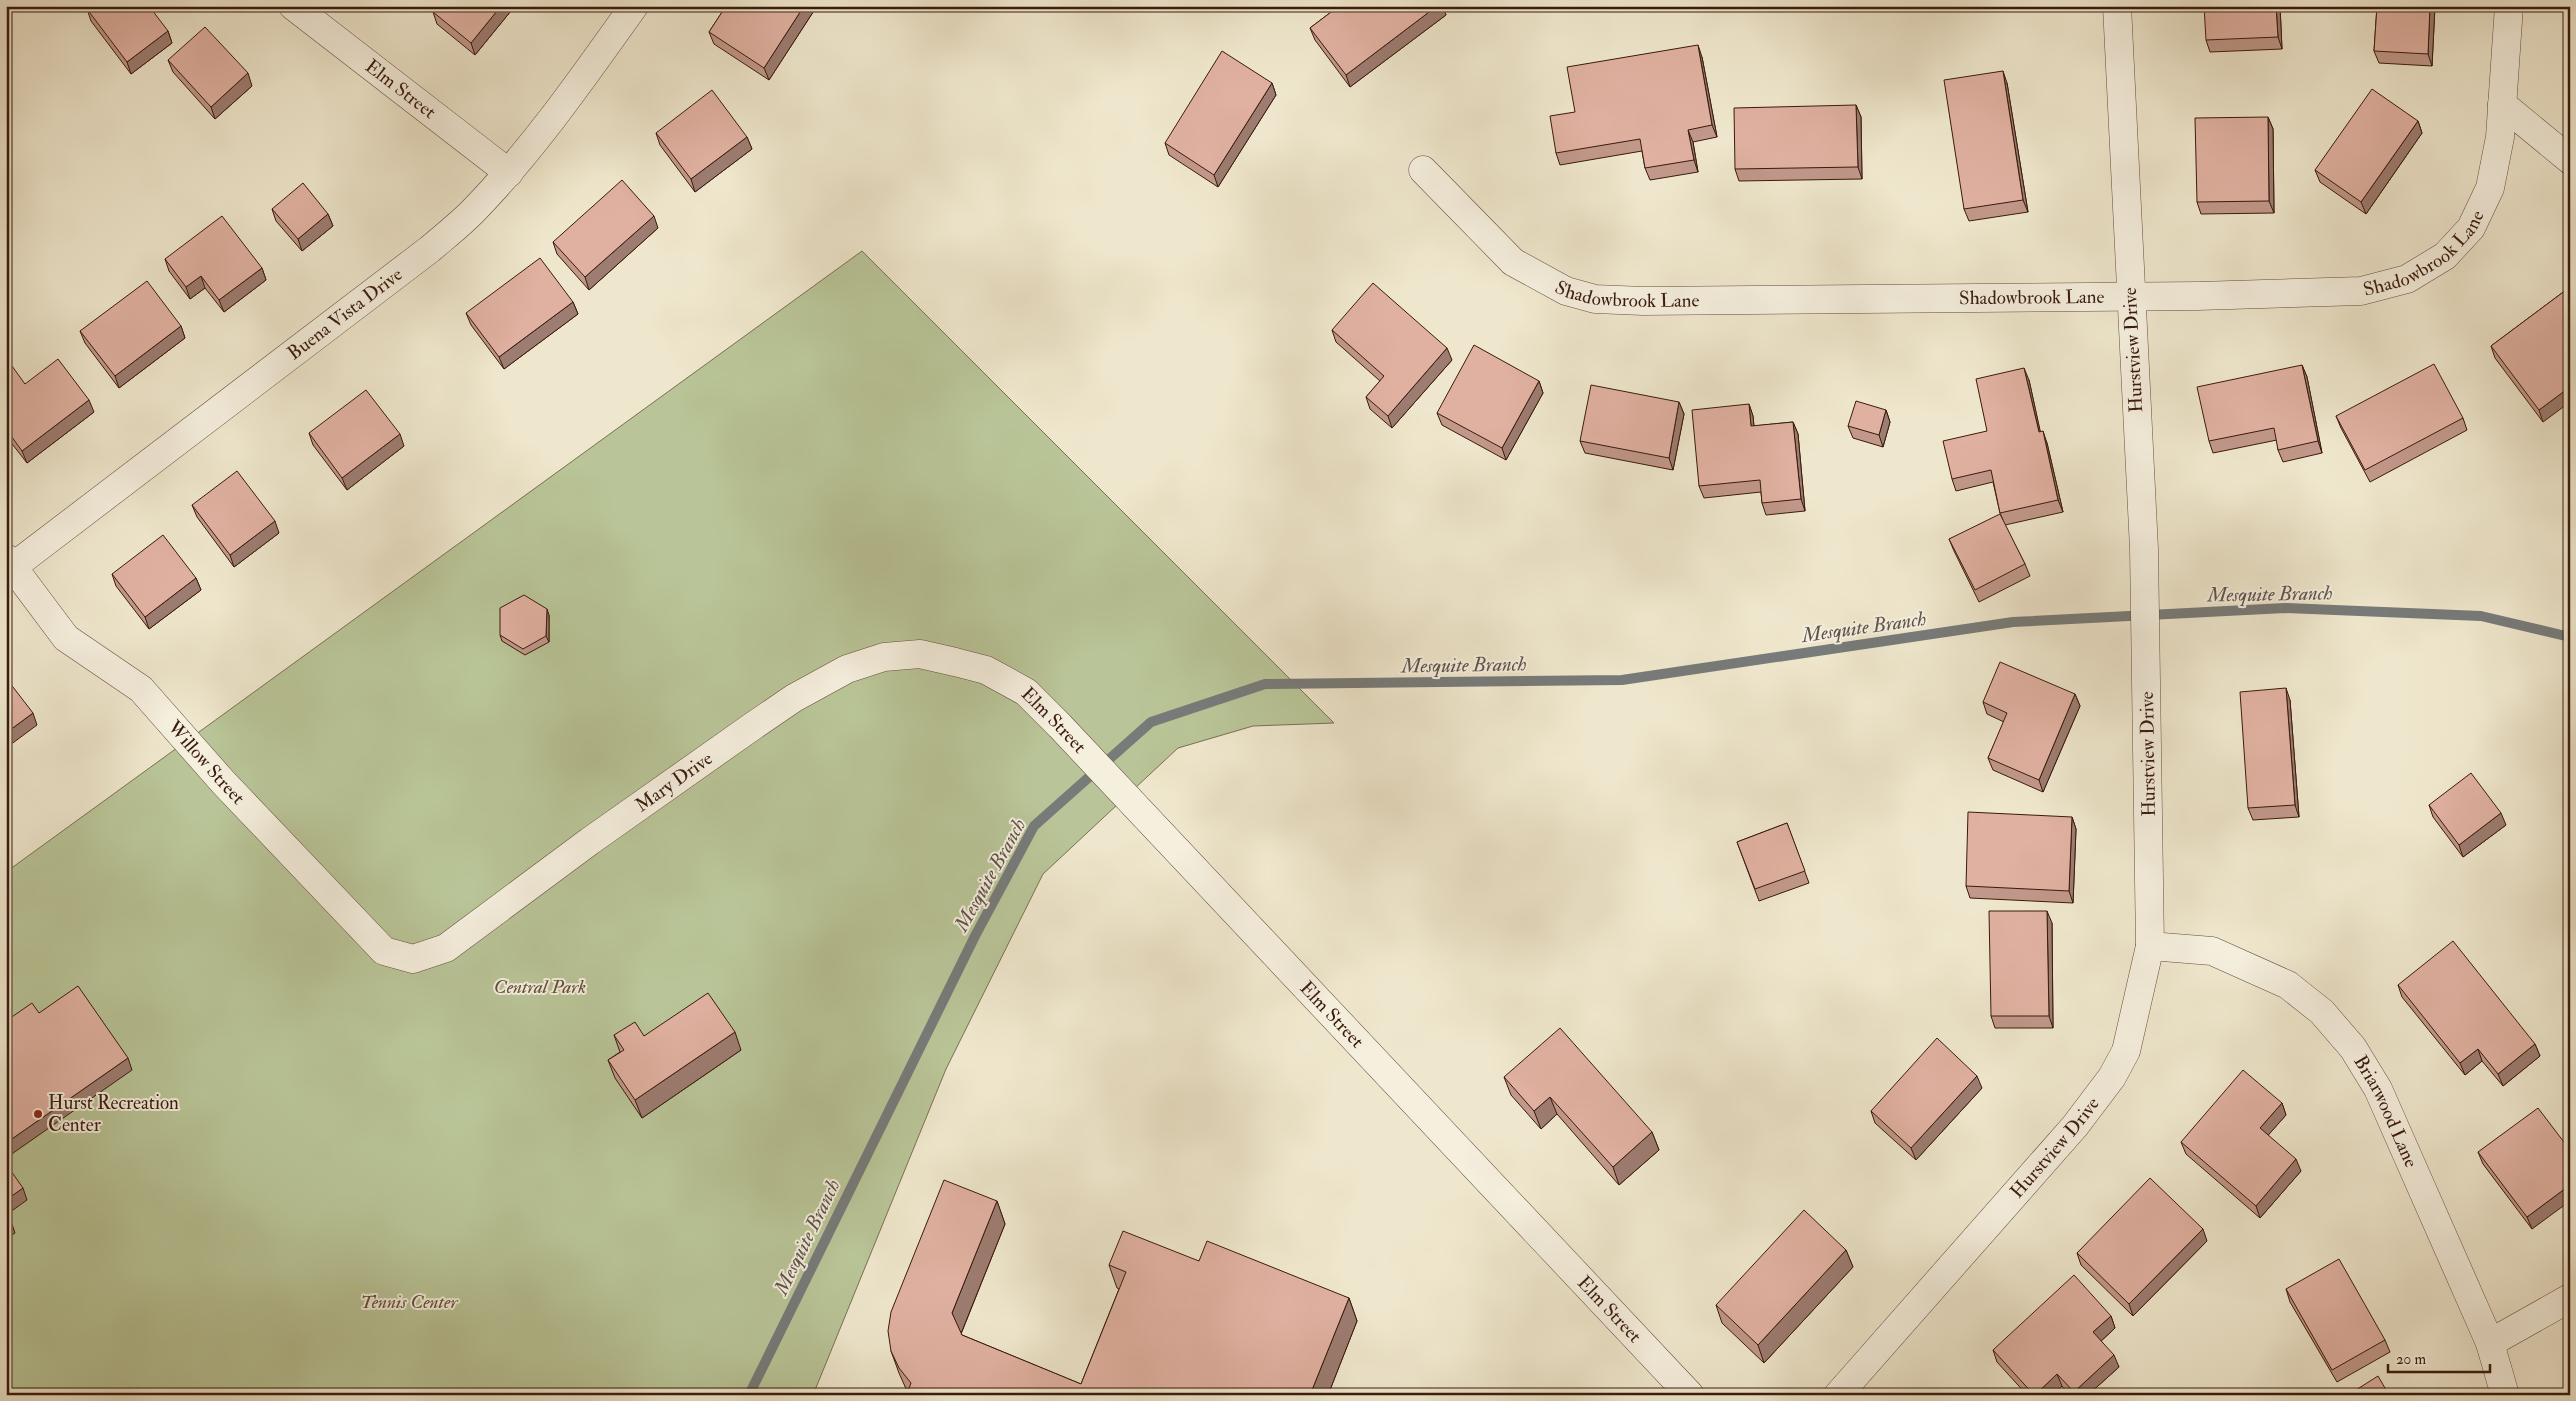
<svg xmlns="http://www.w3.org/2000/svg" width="2576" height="1401" viewBox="0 0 2576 1401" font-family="'IM FELL Double Pica',serif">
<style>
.green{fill:#b9c598;stroke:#797052}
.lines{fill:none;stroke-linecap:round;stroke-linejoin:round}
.stream{stroke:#777b7a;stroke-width:10}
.minor-casing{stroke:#664d3d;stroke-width:29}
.tertiary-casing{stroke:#664d3d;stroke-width:29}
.minor{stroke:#f5efde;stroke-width:28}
.tertiary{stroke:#f5efde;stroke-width:28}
.wall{fill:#c1988a;stroke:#391a0d}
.shaded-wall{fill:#9d7c71;stroke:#391a0d}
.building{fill:#e0b1a1;stroke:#391a0d}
.poi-dot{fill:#8f2418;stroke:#f5efde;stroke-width:2}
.labels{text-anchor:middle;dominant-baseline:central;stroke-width:4;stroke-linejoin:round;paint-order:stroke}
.street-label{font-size:19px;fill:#391a0d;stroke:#f5efde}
.park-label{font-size:19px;font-style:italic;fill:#5f4d37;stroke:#f5efde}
.poi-label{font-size:19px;fill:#391a0d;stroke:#f5efde;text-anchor:start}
.water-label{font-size:20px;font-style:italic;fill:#5d534d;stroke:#f5efde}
</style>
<rect width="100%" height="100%" fill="#efe7cd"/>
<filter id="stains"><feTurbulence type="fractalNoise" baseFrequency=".004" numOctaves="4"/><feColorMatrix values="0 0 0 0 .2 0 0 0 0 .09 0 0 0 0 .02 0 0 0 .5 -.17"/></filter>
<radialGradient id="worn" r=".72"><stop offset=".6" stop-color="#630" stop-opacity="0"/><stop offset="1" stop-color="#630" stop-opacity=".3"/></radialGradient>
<polygon class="green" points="862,251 1334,723 1253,726 1178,748 1043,874 946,1069 813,1395 6,1395 6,872"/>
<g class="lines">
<polyline class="stream" points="749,1395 975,936 1034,826 1151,722 1265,684 1622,680 2013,622 2285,608 2481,616 2570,637"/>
<g class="minor-casing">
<g id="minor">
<path id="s1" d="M293,6L509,173"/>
<polyline points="2502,104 2570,160"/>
<path id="s2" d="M1423,170L1513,262L1566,291L1595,299L1643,301L2198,296L2361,291L2407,279L2445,256L2471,228L2490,188L2500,137L2509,6"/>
<path id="s3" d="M6,558L66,638L141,689L223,782L384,951L413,959L446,948L590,841L753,726L794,698L847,669L884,657L920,654L955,662L986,670L1026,692L1060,726L1690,1395"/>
<path id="s4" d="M6,572L430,249C445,236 462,223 476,208C535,147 584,76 634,6"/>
<path id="s5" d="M2150,946L2212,951L2288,985L2322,1012L2353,1048L2378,1089L2490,1343L2505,1395"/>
<polyline points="2490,1343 2570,1298"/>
</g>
</g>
<g class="tertiary-casing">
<g id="tertiary">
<path id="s6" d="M1838,1395L2075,1126L2112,1077L2126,1051L2150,946L2144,549L2117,6"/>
</g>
</g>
<use href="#minor" class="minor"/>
<use href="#tertiary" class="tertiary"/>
</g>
<g class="wall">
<polygon points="437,6 515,6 475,55 437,24 433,12"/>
<polygon points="726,6 817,6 769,80 714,44 709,32"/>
<polygon points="1339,6 1443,6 1446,15 1350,87 1315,40 1310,28"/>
<polygon points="1540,6 1557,6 1555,11"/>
<polygon points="2280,6 2282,49 2210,52 2206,40"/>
<polygon points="2377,6 2435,6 2432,66 2379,63 2374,51"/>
<polygon points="87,9 168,31 172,43 131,74 91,21"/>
<polygon points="1702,57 1717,137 1693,142 1698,172 1650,180 1645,168 1642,151 1560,165 1556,153 1575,112"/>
<polygon points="168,60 252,86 215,119 173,72"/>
<polygon points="1272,83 1276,95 1218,187 1169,155 1165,143"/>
<polygon points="2007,83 2028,212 1969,221 1964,209"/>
<polygon points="1856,105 1861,117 1862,179 1739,181 1735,169"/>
<polygon points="2268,117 2273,129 2274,213 2201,214 2197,202"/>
<polygon points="2418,121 2422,133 2366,214 2320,182 2315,170"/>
<polygon points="656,133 747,137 752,149 695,192 660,145"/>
<polygon points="272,209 328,214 333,226 302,251 276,221"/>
<polygon points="658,228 589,290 557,254 553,242"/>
<polygon points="165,259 262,268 266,280 224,312 205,288 190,299 169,271"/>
<polygon points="2570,287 2543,422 2495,358 2491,346"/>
<polygon points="573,302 578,314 504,369 471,325 466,313"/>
<polygon points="181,326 185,338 119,388 85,343 80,331"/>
<polygon points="1332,330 1452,360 1392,428 1370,409 1366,397 1380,381 1336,342"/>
<polygon points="2302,365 2307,377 2322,453 2283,462 2278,450 2277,440 2213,453 2209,441"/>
<polygon points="6,371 25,384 94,412 27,463 6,436"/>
<polygon points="2029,380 2040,431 2047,443 2063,512 2005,525 2025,564 2030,576 1979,602 1954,551 1949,539 2003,520 2000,513 1993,482 1956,491 1952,479 1987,431"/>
<polygon points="1539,381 1543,393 1506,460 1442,425 1437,413"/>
<polygon points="1679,402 1684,414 1673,470 1585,453 1580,441"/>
<polygon points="1749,404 1753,416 1754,426 1793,422 1798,434 1805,511 1766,515 1762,503 1761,492 1704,498 1699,486"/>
<polygon points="1886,410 1890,422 1883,447 1853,438 1848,426"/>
<polygon points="2336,416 2463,418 2467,430 2370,482 2341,428"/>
<polygon points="309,433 404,446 347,490 313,445"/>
<polygon points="192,505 279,533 234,567 197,517"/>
<polygon points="112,574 196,578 201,590 149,629 116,586"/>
<polygon points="549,615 549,642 525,655 502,641 500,635"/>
<polygon points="2075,694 2080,706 2043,792 1993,770 1988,758 2004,722 1987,714 1983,702"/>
<polygon points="2290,700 2299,817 2253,820 2248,808"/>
<polygon points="2429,805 2506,825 2463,857 2433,817"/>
<polygon points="2072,817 2076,829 2073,903 1970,898 1966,886"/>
<polygon points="1787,823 1809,883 1759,901 1737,842"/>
<polygon points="2052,923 2053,1028 1995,1028 1991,1016"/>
<polygon points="2398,985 2535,1044 2540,1056 2503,1086 2482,1061 2465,1075 2402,997"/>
<polygon points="614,1035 644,1036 741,1050 642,1118 615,1078 608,1060 620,1052"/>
<polygon points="1504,1077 1652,1132 1659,1150 1619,1185 1557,1114 1541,1129 1511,1095"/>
<polygon points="1982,1088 1916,1160 1875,1123 1871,1111"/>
<polygon points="2282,1103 2286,1115 2268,1135 2301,1171 2260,1218 2186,1154 2181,1142"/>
<polygon points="2570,1150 2532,1229 2483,1164 2478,1152"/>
<polygon points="997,1201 1005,1224 961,1334 962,1335 1081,1384 1119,1289 1117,1288 1109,1265 1199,1261 1349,1298 1357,1321 1328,1395 909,1395 907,1391 899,1373 891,1351"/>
<polygon points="2207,1241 2133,1316 2081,1265 2077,1253"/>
<polygon points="1846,1250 1853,1267 1764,1363 1722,1323 1716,1305"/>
<polygon points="2286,1289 2385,1340 2390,1352 2337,1382 2290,1302"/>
<polygon points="2111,1316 2115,1328 2101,1341 2119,1367 2088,1395 2069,1395 2062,1386 2053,1395 2027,1395 1997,1362 1993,1350"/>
</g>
<g class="shaded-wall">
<polygon points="64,6 70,6 65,10"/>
<polygon points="501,6 515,6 475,55 471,43"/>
<polygon points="804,6 817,6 769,80 764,68"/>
<polygon points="1437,6 1443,6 1446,15 1350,87 1346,75"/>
<polygon points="1553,6 1557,6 1555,11"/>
<polygon points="2276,6 2280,6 2282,49 2278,37"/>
<polygon points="2430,6 2435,6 2432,66 2428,54"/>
<polygon points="168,31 172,43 131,74 127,62"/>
<polygon points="1698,45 1702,57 1717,137 1712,125"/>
<polygon points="2003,71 2007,83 2028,212 2023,200"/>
<polygon points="248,73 252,86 215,119 211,107"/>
<polygon points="1272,83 1276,95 1218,187 1214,175"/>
<polygon points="1856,105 1861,117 1862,179 1858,167"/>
<polygon points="2268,117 2273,129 2274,213 2269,201"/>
<polygon points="2418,121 2422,133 2366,214 2361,202"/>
<polygon points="1688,130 1693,142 1698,172 1694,160"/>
<polygon points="747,137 752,149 695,192 691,179"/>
<polygon points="328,214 333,226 302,251 298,239"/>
<polygon points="654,216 658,228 589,290 585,277"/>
<polygon points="262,268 266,280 224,312 219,300"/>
<polygon points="201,276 205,288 190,299 186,287"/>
<polygon points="573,302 578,314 504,369 499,357"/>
<polygon points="181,326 185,338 119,388 115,376"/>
<polygon points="1447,348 1452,360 1392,428 1388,416"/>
<polygon points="2302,365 2307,377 2322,453 2318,441"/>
<polygon points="2024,368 2029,380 2043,444 2039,432"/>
<polygon points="1539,381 1543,393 1506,460 1502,448"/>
<polygon points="2570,387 2570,402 2543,422 2539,410"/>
<polygon points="89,400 94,412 27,463 22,451"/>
<polygon points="1679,402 1684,414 1673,470 1669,458"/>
<polygon points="1749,404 1753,416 1755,438 1751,426"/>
<polygon points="1886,410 1890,422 1883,447 1879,435"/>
<polygon points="1793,422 1798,434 1805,511 1801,499"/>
<polygon points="2043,431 2047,443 2063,512 2058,500"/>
<polygon points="400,434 404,446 347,490 342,478"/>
<polygon points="275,521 279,533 234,567 230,555"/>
<polygon points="196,578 201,590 149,629 145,617"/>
<polygon points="547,609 549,615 549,642 546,636"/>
<polygon points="2286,688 2290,700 2299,817 2295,805"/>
<polygon points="2075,694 2080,706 2043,792 2039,780"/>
<polygon points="33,713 37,725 6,748 6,733"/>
<polygon points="2501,813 2506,825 2463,857 2459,845"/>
<polygon points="2072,817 2076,829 2073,903 2069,891"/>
<polygon points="2047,911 2052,923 2053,1028 2049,1016"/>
<polygon points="735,1032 741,1050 642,1118 635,1100"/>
<polygon points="2535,1044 2540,1056 2503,1086 2498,1074"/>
<polygon points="2478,1049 2482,1061 2465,1075 2460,1063"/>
<polygon points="128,1058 132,1070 6,1158 6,1143"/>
<polygon points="1977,1076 1982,1088 1916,1160 1911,1148"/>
<polygon points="1550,1097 1557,1114 1541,1129 1534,1111"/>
<polygon points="2282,1103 2286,1115 2264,1140 2260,1128"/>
<polygon points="1652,1132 1659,1150 1619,1185 1613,1167"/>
<polygon points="2296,1159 2301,1171 2260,1218 2256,1206"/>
<polygon points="2570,1185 2570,1201 2532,1229 2527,1217"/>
<polygon points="23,1188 27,1200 6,1215 6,1200"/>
<polygon points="997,1201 1005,1224 960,1336 952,1313"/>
<polygon points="11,1221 15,1233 6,1239 6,1224"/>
<polygon points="2203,1229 2207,1241 2133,1316 2129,1304"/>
<polygon points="1846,1250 1853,1267 1764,1363 1758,1345"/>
<polygon points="1349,1298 1357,1321 1328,1395 1310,1395"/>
<polygon points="2111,1316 2115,1328 2098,1344 2093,1332"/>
<polygon points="2114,1355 2119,1367 2088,1395 2075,1395 2074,1392"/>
<polygon points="2057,1374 2062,1386 2053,1395 2035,1395"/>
</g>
<g class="building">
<polygon points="91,6 149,6 168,31 127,62 87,9"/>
<polygon points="437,6 501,6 471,43 433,12"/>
<polygon points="726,6 804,6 764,68 709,32"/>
<polygon points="1339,6 1437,6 1346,75 1310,28"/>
<polygon points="2204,6 2276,6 2278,37 2206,40"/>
<polygon points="2377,6 2430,6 2428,54 2374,51"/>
<polygon points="205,27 248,73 211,107 168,60"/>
<polygon points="1698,45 1712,125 1688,130 1694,160 1645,168 1640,139 1556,153 1550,116 1575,112 1567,67"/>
<polygon points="1222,51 1272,83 1214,175 1165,143"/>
<polygon points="2003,71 2023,200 1964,209 1944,80"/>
<polygon points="2372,89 2418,121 2361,202 2315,170"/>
<polygon points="712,90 747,137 691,179 656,133"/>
<polygon points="1856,105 1858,167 1735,169 1734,108"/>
<polygon points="2268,117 2269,201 2197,202 2195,118"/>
<polygon points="622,180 654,216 585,277 553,242"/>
<polygon points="303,183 328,214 298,239 272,209"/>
<polygon points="222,216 262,268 219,300 201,276 186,287 165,259"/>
<polygon points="540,258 573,302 499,357 466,313"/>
<polygon points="147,281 181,326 115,376 80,331"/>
<polygon points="1373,283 1447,348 1388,416 1366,397 1384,376 1332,330"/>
<polygon points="2570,287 2570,387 2539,410 2491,346"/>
<polygon points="1474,345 1539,381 1502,448 1437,413"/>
<polygon points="58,359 89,400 22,451 6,429 6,371 12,366 25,384"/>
<polygon points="2434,364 2463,418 2365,470 2336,416"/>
<polygon points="2302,365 2318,441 2278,450 2274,428 2209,441 2197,387"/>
<polygon points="2024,368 2039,432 2043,431 2058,500 2000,513 1991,470 1952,479 1943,441 1987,431 1976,379"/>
<polygon points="1591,385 1679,402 1669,458 1580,441"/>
<polygon points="366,390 400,434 342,478 309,433"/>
<polygon points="1856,401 1886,410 1879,435 1848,426"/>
<polygon points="1749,404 1751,426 1793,422 1801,499 1762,503 1760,480 1699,486 1692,410"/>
<polygon points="237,471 275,521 230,555 192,505"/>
<polygon points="2000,514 2025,564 1975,590 1949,539"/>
<polygon points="163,535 196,578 145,617 112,574"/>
<polygon points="524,595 547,609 546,636 523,649 500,635 500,608"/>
<polygon points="2000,662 2075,694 2039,780 1988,758 2007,713 1983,702"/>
<polygon points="6,678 33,713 6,733"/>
<polygon points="2286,688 2295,805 2248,808 2240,692"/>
<polygon points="2471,773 2501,813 2459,845 2429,805"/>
<polygon points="1968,812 2072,817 2069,891 1966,886"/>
<polygon points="1787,823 1805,871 1755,889 1737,842"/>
<polygon points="1989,911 2047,911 2049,1016 1991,1016"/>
<polygon points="2453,941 2535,1044 2498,1074 2478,1049 2460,1063 2398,985"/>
<polygon points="78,986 128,1058 6,1143 6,1021 32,1003 39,1013"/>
<polygon points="708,993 735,1032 635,1100 608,1060 624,1050 614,1035 635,1022 644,1036"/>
<polygon points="1560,1028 1652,1132 1613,1167 1550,1097 1534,1111 1504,1077"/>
<polygon points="1937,1038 1977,1076 1911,1148 1871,1111"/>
<polygon points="2243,1070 2282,1103 2260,1128 2296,1159 2256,1206 2181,1142"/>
<polygon points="2538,1108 2570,1150 2570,1185 2527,1217 2478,1152"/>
<polygon points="6,1164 23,1188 6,1200"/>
<polygon points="2150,1178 2203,1229 2129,1304 2077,1253"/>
<polygon points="944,1180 997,1201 952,1313 962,1335 1081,1384 1126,1272 1109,1265 1123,1231 1199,1261 1207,1241 1349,1298 1310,1395 916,1395 908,1391 911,1383 899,1368 891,1351 888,1331 891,1312"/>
<polygon points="1804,1210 1846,1250 1758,1345 1716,1305"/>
<polygon points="6,1214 11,1221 6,1224"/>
<polygon points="2339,1259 2385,1340 2332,1370 2286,1289"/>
<polygon points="2074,1275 2111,1316 2093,1332 2114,1355 2074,1392 2057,1374 2035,1395 2034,1395 1993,1350"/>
<polygon points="2378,1376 2389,1395 2348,1395"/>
</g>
<circle class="poi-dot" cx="38" cy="1114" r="5"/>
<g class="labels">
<g class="street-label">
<text stroke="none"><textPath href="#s1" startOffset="136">Elm Street</textPath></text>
<text stroke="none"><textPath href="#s2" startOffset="1061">Shadowbrook Lane</textPath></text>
<text stroke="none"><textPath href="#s2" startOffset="251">Shadowbrook Lane</textPath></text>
<text stroke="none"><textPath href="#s2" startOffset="656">Shadowbrook Lane</textPath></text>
<text stroke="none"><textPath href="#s4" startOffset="426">Buena Vista Drive</textPath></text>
<text transform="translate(2133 350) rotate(-93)">Hurstview Drive</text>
<text stroke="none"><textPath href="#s3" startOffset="1330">Elm Street</textPath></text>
<text transform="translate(2148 754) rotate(-91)">Hurstview Drive</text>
<text stroke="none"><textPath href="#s3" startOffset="289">Willow Street</textPath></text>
<text stroke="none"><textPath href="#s3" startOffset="895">Mary Drive</textPath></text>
<text stroke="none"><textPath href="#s3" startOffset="1735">Elm Street</textPath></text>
<text stroke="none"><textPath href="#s5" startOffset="308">Briarwood Lane</textPath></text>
<text stroke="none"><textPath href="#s6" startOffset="329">Hurstview Drive</textPath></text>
<text stroke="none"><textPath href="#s3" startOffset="2140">Elm Street</textPath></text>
</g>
<g class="park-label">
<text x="540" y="987">Central Park</text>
<text x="409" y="1302">Tennis Center</text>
</g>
<g class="poi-label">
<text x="48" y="1103">Hurst Recreation<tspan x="48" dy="22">Center</tspan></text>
</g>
<g class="water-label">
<text transform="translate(2270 594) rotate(-1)">Mesquite Branch</text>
<text transform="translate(1864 627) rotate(-8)">Mesquite Branch</text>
<text transform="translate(1464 665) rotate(-1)">Mesquite Branch</text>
<text transform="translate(990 875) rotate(-61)">Mesquite Branch</text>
<text transform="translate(807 1237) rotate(-64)">Mesquite Branch</text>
</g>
</g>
<rect width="2576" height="1401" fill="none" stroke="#efe7cd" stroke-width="25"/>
<rect x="8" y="8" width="2561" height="1386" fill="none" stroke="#391a0d" stroke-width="2.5"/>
<rect x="12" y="12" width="2551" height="1376" fill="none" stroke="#391a0d"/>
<path d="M2388 1364v8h102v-8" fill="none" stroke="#391a0d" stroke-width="2.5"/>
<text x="2396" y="1364" font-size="15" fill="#391a0d" stroke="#f5efde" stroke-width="4" paint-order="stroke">20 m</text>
<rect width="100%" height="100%" filter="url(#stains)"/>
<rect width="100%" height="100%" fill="url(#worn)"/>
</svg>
